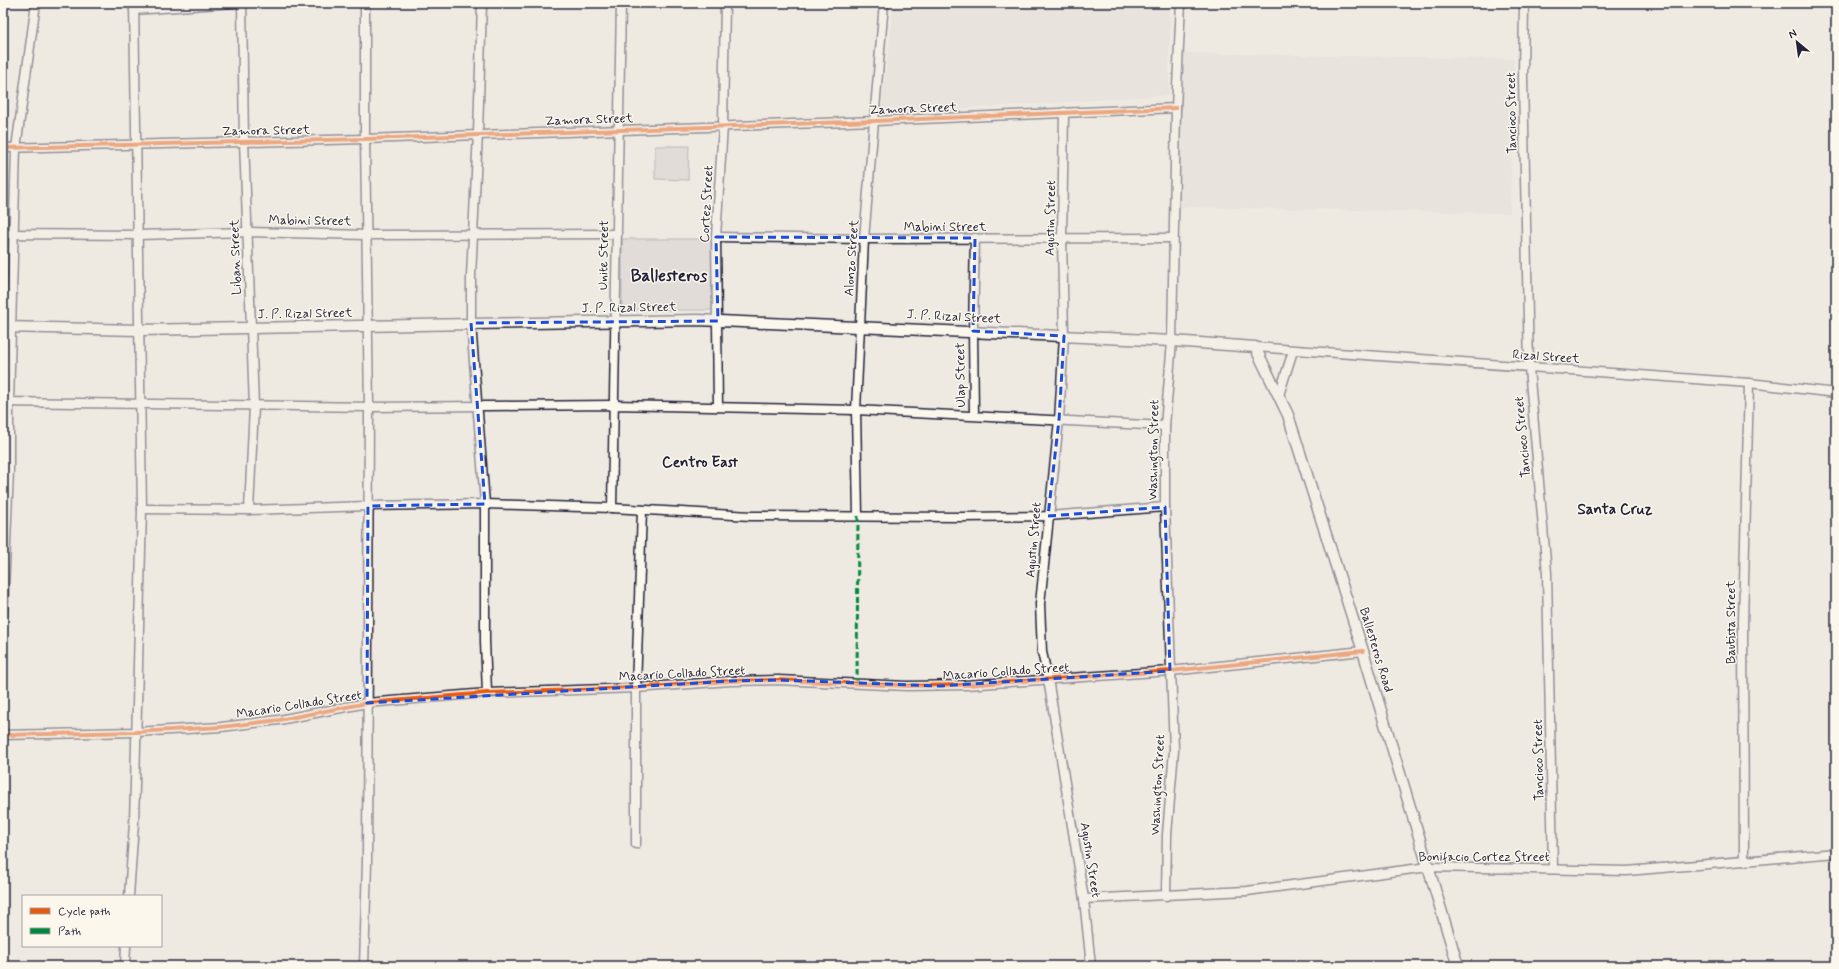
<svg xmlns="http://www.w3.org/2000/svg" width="1839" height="969" viewBox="0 0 1839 969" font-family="Mynerve,sans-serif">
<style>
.built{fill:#dfdbd5}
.green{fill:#d0cdc9;stroke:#797882}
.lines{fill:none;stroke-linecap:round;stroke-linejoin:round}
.minor-casing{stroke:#22223b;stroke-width:11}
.major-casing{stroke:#22223b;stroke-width:13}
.minor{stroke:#fbf7ec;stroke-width:8}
.major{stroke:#fbf7ec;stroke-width:10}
.quiet{stroke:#00873e;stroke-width:3;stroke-dasharray:6 3;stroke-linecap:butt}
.cycleway-casing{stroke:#fbf7ec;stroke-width:6}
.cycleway{stroke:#e8590c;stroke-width:4}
.marked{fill:none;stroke:#1d4ed8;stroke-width:3;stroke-dasharray:8 5;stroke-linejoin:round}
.labels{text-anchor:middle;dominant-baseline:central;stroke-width:3;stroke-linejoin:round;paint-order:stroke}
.street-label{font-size:13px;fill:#22223b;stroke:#fbf7ec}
.quarter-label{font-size:15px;font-weight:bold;fill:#22223b;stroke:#fbf7ec}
.district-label{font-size:17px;font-weight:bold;fill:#22223b;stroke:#fbf7ec}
</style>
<rect width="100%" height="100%" fill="#eeeae2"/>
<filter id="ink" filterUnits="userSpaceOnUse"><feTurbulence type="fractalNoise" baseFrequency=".025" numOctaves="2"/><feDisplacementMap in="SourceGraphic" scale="8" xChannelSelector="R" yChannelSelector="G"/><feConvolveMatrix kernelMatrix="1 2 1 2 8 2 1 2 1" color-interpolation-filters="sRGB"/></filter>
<g filter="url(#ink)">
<g class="built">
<polygon points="894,3 1170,3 1169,95 881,114"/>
<polygon points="1183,53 1514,59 1510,213 1175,207"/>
</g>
<g class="green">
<polygon points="655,146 689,146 688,180 655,179"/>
<polygon points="622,239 713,239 714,310 622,310"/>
</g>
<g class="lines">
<g class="minor-casing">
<g id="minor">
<polyline points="242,3 244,141 254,406 249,510"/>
<polyline points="482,3 478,133 471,276 471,323 485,504 485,641 487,693"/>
<polyline points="1524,3 1523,78 1529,368 1547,573 1553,869"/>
<polyline points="134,10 234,3"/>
<polyline points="1064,112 1062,238 1064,336 1059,420 1040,604 1042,652 1048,679 1084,899 1091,966"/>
<polyline points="3,148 365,139 875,121 1176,108"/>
<polyline points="3,234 138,235 248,232 366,235 617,234"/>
<polyline points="716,237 864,239 1173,238"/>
<polyline points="1255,347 1749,383 1836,393"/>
<polyline points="1279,395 1293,351"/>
<polyline points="3,402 369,407 614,405 856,410 1165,426"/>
<polyline points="718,407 716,237 723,126 725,3"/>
<polyline points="974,415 973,331 975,238"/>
<polyline points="612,508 621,3"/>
<polyline points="142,509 249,510 368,506 485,504 612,508 751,516 964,517 1048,516 1165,507"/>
<polyline points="858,516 856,410 860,326 864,239 884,3"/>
<polyline points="3,616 9,470 9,403 16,148 36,3"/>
<polyline points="3,735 136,732 221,727 279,720 367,703 487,693 636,688 730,681 778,680 907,686 966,685 1170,671 1363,651"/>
<polyline points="636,844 636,688 642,510"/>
<polyline points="1744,861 1743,623 1749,383"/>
<polyline points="129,896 134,823 142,509 134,3"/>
<polyline points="1166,896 1167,835 1174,750 1165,507 1165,426 1172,341 1176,108 1181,3"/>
<polyline points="1084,899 1247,891 1428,867 1627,871 1836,853"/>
<polyline points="125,966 126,946"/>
<polyline points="364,966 367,862 369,407 365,139 365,3"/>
</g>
</g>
<g class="major-casing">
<polyline id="major" points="3,327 139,330 698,320 1172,341 1255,347 1288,415 1363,651 1458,966"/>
</g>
<use href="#minor" class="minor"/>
<use href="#major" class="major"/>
<polyline class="quiet" points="857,684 858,516"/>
<g class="cycleway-casing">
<g id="cycleway">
<polyline points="3,148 365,139 875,121 1176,108"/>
<polyline points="3,735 136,732 221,727 279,720 367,703 487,693 636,688 730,681 778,680 907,686 966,685 1170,671 1363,651"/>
</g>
</g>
<use href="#cycleway" class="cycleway"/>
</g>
</g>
<path d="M0 0H1839V969H0ZM716,237L975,238L973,331L1064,336L1059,420L1048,516L1165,507L1170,671L940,686L778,680L730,681L367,703L368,506L485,504L471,323L718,321Z" fill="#eeeae2" fill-opacity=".55" fill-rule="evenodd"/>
<path class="marked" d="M716,237L975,238L973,331L1064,336L1059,420L1048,516L1165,507L1170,671L940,686L778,680L730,681L367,703L368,506L485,504L471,323L718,321Z"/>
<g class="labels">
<g class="street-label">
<text transform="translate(913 109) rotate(-2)">Zamora Street</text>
<text transform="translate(1512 113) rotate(-91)">Tancioco Street</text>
<text transform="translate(589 120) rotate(-2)">Zamora Street</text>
<text transform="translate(266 131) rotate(-1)">Zamora Street</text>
<text transform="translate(707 204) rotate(-87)">Cortez Street</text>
<text transform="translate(1051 218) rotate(-89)">Agustin Street</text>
<text transform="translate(310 221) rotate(1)">Mabini Street</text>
<text x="945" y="227">Mabini Street</text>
<text transform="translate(604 255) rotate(-89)">Unite Street</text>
<text transform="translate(236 257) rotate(-92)">Liban Street</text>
<text transform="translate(852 258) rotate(-86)">Alonzo Street</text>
<text transform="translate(629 308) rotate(-1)">J. P. Rizal Street</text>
<text transform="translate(305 314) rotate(-1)">J. P. Rizal Street</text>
<text transform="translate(954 317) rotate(3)">J. P. Rizal Street</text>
<text transform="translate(1546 357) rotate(4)">Rizal Street</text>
<text transform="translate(961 375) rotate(-91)">Ulap Street</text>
<text transform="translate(1523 437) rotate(-95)">Tancioco Street</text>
<text transform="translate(1154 450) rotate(-89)">Washington Street</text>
<text transform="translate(1034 540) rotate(-85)">Agustin Street</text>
<text transform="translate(1731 622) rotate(-90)">Bautista Street</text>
<text transform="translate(1376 650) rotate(73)">Ballesteros Road</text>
<text transform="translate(1006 672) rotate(-4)">Macario Collado Street</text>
<text transform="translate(682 674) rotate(-3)">Macario Collado Street</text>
<text transform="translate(299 705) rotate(-9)">Macario Collado Street</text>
<text transform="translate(1539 760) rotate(-91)">Tancioco Street</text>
<text transform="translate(1158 785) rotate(-87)">Washington Street</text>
<text x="1484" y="857">Bonifacio Cortez Street</text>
<text transform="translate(1090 860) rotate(81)">Agustin Street</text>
</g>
<g class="quarter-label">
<text x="700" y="463">Centro East</text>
<text x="1615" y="510">Santa Cruz</text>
</g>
<g class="district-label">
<text x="669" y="276">Ballesteros</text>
</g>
</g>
<rect width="1839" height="969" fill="none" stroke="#fbf7ec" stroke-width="16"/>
<rect x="8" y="8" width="1823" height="953" fill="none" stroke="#22223b" stroke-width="1.5" filter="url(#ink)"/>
<rect x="22" y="895" width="140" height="52" fill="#fbf7ec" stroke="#a4a2a5"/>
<rect x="30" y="908" width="20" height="6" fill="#e8590c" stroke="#a4a2a5"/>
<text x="58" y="915" font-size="12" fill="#22223b">Cycle path</text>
<rect x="30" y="928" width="20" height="6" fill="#00873e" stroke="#a4a2a5"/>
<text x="58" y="935" font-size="12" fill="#22223b">Path</text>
<g transform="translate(1797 42) rotate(331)" stroke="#fbf7ec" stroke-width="3" paint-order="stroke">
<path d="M0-3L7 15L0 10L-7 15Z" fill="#22223b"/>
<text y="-6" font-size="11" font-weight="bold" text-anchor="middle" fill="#22223b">N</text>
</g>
</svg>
